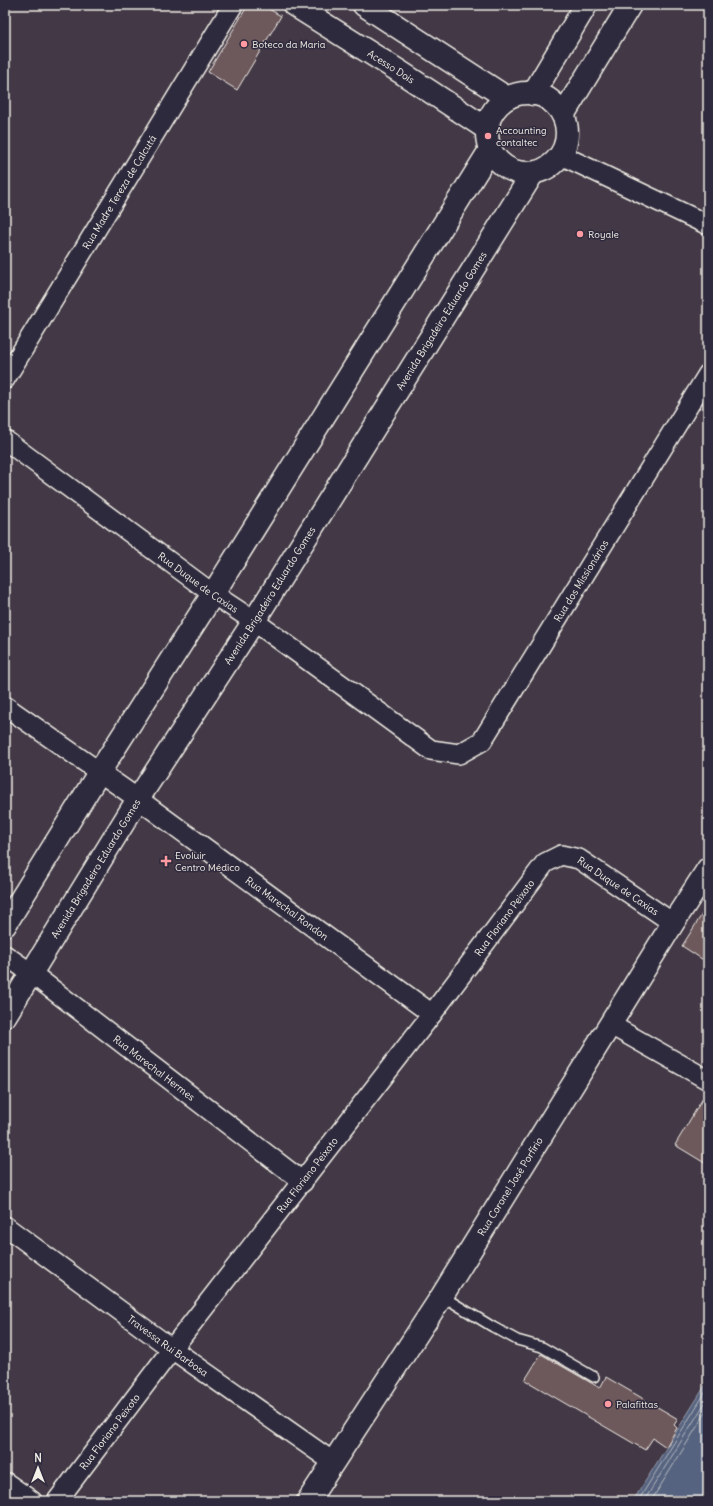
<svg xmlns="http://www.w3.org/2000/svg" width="713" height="1506" viewBox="0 0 713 1506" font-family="Delius,sans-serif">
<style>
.water{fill:#576480;stroke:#969caa}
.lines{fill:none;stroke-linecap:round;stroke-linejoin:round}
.shore{stroke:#b5b9be;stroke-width:1}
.building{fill:#6d585b;stroke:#f4f1e8}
.service-casing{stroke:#f4f1e8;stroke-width:12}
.minor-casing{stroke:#f4f1e8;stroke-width:22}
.tertiary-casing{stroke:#f4f1e8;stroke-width:25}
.service{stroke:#2f2a3d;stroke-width:9}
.minor{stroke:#2f2a3d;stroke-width:19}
.tertiary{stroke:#2f2a3d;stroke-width:22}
.poi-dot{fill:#ff9aa2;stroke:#2f2a3d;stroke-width:1.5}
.labels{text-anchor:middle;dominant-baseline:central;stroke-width:3;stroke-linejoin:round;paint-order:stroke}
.poi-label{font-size:10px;fill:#f4f1e8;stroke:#2f2a3d;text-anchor:start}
.street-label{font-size:10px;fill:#f4f1e8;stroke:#2f2a3d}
</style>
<rect width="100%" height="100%" fill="#423846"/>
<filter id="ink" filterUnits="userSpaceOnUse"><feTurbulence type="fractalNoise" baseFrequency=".025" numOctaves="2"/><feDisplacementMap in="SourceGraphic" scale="8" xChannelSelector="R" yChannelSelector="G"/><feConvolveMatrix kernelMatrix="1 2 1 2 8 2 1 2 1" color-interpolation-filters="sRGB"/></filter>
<g filter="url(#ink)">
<polygon class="water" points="708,1381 708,1501 633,1501"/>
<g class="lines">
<g class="shore">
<polyline points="638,1501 708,1388"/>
<polyline points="644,1501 708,1398"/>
<polyline points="651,1501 708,1409"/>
</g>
</g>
<g class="building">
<polygon points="248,5 262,5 281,16 237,90 208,72"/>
<polygon points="708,905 708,963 682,946"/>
<polygon points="703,1098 708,1101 708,1165 675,1145"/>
<polygon points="541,1354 600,1388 606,1377 678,1419 674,1425 677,1428 666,1447 653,1438 645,1450 525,1380"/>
</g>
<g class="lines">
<g class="service-casing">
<polyline id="service" points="442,1296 493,1327 517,1340 542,1347 594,1377"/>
</g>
<g class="minor-casing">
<g id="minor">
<polyline points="561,155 708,225"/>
<path id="s1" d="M5,379L233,5"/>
<path id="s2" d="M5,440L213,594L254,621L431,750L459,754L482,741L708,374"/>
<path id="s3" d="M5,706L138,799L432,1014"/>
<path id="s4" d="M5,955L31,973L303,1182"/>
<polyline points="611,1025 708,1080"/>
<path id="s5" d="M5,1226L172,1349L333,1462"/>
<polyline points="5,1482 32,1501"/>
<path id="s6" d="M57,1501L172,1349L432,1014L545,863L561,855L579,859L673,923"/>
</g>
</g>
<g class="tertiary-casing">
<g id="tertiary">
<path id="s7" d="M294,5L402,73L487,129"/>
<polyline points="364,5 507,98"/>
<circle cx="527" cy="133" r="40"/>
<polyline points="533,94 586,5"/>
<polyline points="563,115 630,5"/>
<polyline points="5,925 100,771 213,594 490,150"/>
<path id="s8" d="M5,1016L138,799L254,621L533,173"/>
<path id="s9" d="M308,1501L442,1296L673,923L708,869"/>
</g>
</g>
<use href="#service" class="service"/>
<use href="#minor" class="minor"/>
<use href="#tertiary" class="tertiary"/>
</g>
</g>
<g class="poi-dot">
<circle cx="244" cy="44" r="4"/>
<circle cx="488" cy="136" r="4"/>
<circle cx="580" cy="234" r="4"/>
<path d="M164 855h4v4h4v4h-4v4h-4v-4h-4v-4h4z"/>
<circle cx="608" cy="1404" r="4"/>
</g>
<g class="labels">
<g class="poi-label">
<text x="252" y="44">Boteco da Maria</text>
<text x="496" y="130">Accounting<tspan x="496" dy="12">contaltec</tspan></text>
<text x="588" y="234">Royale</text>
<text x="175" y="855">Evoluir<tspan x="175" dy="12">Centro Médico</tspan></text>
<text x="616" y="1404">Palafittas</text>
</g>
<g class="street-label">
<text stroke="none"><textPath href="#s7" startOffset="115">Acesso Dois</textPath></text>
<text stroke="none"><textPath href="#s1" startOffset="219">Rua Madre Tereza de Calcutá</textPath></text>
<text stroke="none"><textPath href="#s8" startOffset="821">Avenida Brigadeiro Eduardo Gomes</textPath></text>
<text stroke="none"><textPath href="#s2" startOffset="770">Rua dos Missionários</textPath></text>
<text stroke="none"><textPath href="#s2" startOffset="240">Rua Duque de Caxias</textPath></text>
<text stroke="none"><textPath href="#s8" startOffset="497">Avenida Brigadeiro Eduardo Gomes</textPath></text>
<text stroke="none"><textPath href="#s8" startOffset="173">Avenida Brigadeiro Eduardo Gomes</textPath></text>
<text stroke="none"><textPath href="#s6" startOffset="887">Rua Duque de Caxias</textPath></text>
<text stroke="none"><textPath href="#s3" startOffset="347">Rua Marechal Rondon</textPath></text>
<text stroke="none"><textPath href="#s6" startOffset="735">Rua Floriano Peixoto</textPath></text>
<text stroke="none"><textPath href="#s4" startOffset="187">Rua Marechal Hermes</textPath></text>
<text stroke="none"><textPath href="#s6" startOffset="411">Rua Floriano Peixoto</textPath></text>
<text stroke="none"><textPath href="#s9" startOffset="374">Rua Coronel José Porfírio</textPath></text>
<text stroke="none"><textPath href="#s5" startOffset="202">Travessa Rui Barbosa</textPath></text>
<text stroke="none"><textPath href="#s6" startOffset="87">Rua Floriano Peixoto</textPath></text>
</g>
</g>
<rect width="713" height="1506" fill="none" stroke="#2f2a3d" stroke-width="20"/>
<rect x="10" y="10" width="693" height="1486" fill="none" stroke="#f4f1e8" stroke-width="1.5" filter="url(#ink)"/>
<g transform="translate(38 1468)" stroke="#2f2a3d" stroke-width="3" paint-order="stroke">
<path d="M0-3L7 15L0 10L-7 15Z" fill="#f4f1e8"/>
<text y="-6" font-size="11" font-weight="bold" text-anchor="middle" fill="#f4f1e8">N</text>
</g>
</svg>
